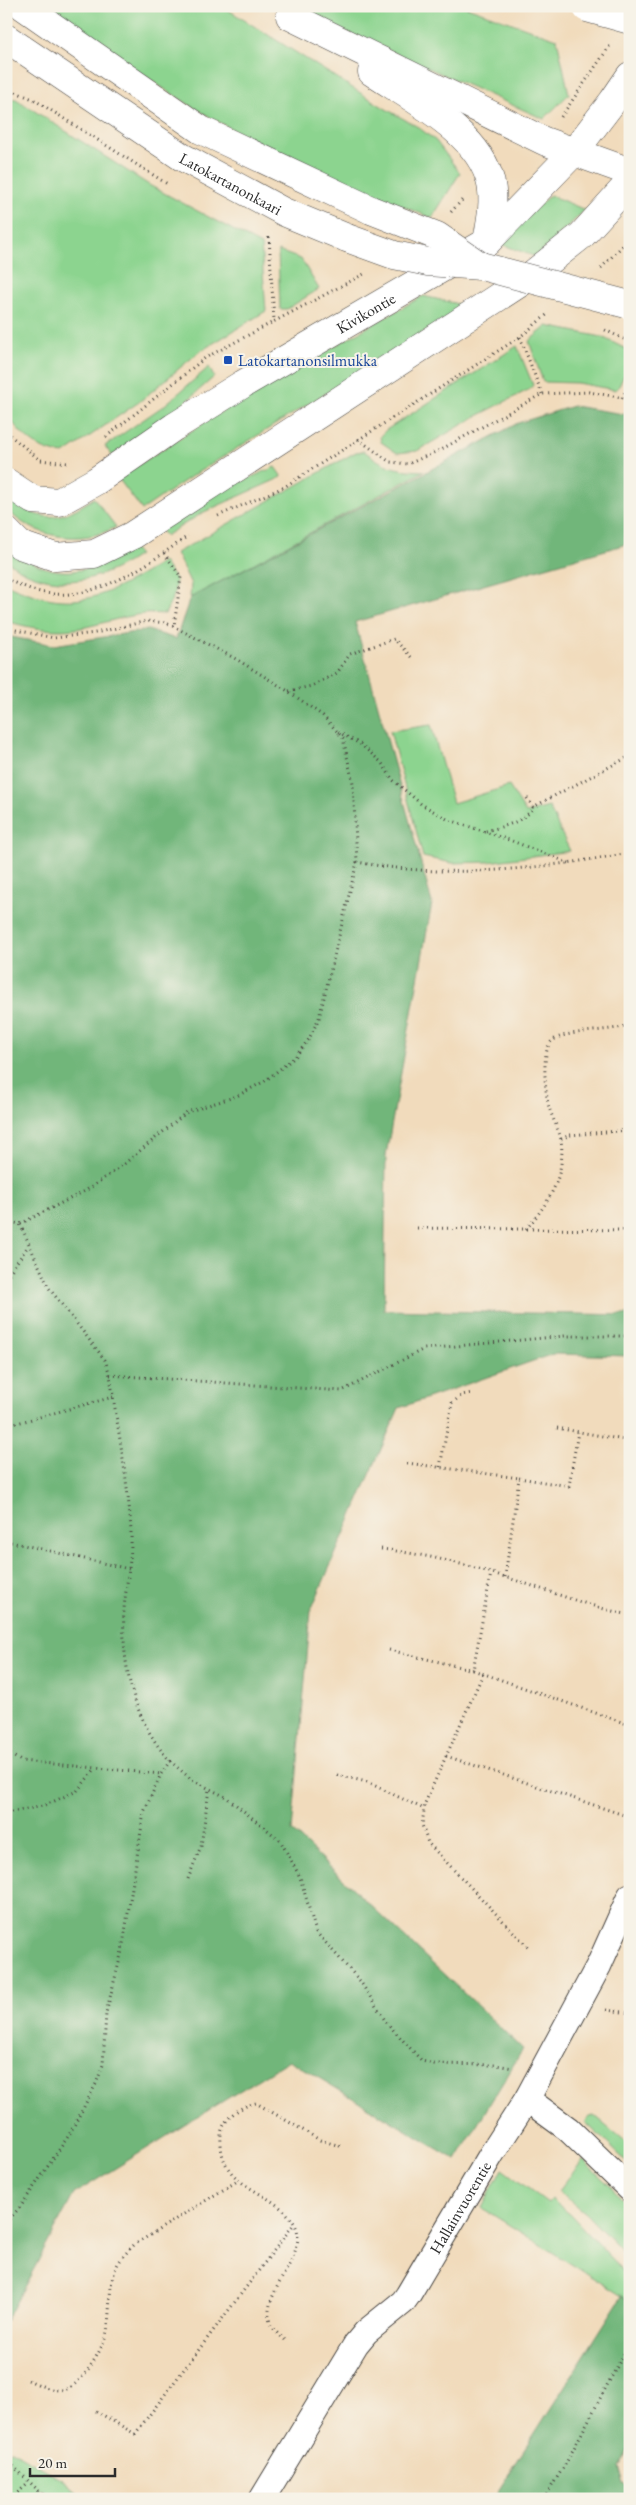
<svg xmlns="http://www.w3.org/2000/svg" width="636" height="2505" viewBox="0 0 636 2505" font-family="'EB Garamond',serif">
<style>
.green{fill:#8cd48f;stroke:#5c805d}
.forest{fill:#71b67a;stroke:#4e7052}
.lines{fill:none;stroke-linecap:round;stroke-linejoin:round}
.street-casing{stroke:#494541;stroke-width:27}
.secondary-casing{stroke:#494541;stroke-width:29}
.highway-casing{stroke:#494541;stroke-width:29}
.path{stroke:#494541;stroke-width:3;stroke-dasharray:1 4;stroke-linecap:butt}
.street{stroke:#fff;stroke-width:25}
.secondary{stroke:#fff;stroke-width:28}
.highway{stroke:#fff;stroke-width:28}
.secondary-bridge-casing{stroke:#494541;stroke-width:29;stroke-linecap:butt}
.highway-bridge-casing{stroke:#494541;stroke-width:29;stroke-linecap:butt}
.secondary-bridge{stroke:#fff;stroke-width:28}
.highway-bridge{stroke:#fff;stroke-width:28}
.transit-dot{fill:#1a4fb4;stroke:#f7f3e8;stroke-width:2}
.labels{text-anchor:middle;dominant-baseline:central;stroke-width:4;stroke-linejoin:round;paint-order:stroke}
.street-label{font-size:16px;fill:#2b2b2b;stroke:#f7f3e8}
.transit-label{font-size:16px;fill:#164399;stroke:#f7f3e8;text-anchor:start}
</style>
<rect width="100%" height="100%" fill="#f7f3e8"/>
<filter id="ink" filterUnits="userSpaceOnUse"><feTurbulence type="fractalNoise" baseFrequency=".02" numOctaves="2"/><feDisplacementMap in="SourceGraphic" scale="10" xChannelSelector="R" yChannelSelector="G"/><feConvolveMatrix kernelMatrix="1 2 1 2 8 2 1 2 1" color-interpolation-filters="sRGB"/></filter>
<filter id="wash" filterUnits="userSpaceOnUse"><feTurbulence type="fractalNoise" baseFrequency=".0096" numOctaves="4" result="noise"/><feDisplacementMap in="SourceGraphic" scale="20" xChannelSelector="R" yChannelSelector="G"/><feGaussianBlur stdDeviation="1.12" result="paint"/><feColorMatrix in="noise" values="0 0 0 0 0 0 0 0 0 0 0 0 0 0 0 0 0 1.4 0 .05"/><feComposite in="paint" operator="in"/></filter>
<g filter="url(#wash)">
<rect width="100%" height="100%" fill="#f1dbbc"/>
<g class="green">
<path d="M45,6H222L386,109L418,127L436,141L460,173L432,218C366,192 298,164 235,131C168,95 106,50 45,6Z"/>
<polygon points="300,6 464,6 557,39 569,94 544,119 340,29"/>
<path d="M6,98L16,99L149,185L261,245L266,311L199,352L139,402L64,454C35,451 23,436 6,414Z"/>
<polygon points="550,195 585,210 536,257 498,243"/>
<polygon points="278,251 301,259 319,289 287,309 280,309"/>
<polygon points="423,296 467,306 192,476 142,510 118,478 246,396"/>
<polygon points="547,326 602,337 630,351 630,363 618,388 616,390 577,383 543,382 529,341"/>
<polygon points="517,346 533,385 530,389 477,416 417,451 397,453 381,442 380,436 386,430"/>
<polygon points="209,367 214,377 173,413 112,456 105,446 166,404"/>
<path d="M364,451C387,468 396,470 424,471L190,598L191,584L176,553L356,452Z"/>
<polygon points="275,467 282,477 204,512 165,536 159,527 212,494"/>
<path d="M94,498L116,527C80,546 34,538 6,509V503L10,499C42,525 62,520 94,498Z"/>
<path d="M131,546L139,555C97,584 48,593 6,560V547C55,581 82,578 131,546Z"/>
<path d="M163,562L176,580L174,595L165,614C137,611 113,621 86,627C59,633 33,629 6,621V584C74,615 103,598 163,562Z"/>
<polygon points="431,725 453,803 509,786 526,813 549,807 570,851 488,862 452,863 423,857 390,731"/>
<polygon points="594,2116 630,2146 630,2165 585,2122 590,2117"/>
<polygon points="583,2160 630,2205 630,2259 585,2213 558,2191"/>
<polygon points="502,2169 548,2203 551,2199 571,2215 630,2279 630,2301 482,2208"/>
<polygon points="11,2450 62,2479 85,2499 56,2499 41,2490 24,2499 15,2499 6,2488 6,2454"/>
</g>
<g class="forest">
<polygon points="573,406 630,415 630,543 355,622 432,903 386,1155 384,1310 630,1315 630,1356 553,1354 399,1408 311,1610 292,1831 523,2049 456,2160 289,2060 74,2194 6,2321 6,636 54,645 148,630 176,639 190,598 518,423"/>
<polygon points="622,2296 630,2301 630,2447 619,2467 624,2483 630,2488 630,2499 493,2499"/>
</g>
</g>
<g filter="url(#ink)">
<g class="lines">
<g class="street-casing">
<g id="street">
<polyline points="527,2099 568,2129 630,2189"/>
<path id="s1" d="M262,2499L356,2344L366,2332L403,2302L408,2295L491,2155L527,2099L599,1965L630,1896"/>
</g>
</g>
<g class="secondary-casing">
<g id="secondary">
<polyline points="23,6 201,130 371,210"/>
<path id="s2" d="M6,38L182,157L284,212L347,238"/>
<path id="s3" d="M6,482L33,500L59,502L96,481L174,427L243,384L487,242L574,152L613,101L630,76"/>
<polyline points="6,531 20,545 55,557 94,554 133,535 529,277 582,235 630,182"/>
</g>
</g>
<g class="highway-casing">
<g id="highway">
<polyline points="290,16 544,141 630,172"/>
<path d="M372,72C412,99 481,133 491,184C495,202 490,224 487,242"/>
</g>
</g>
<g class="path">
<polyline points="6,91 13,91 33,99 169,185"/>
<polyline points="561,117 611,44"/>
<polyline points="451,212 464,198"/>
<polyline points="269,237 274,320"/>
<polyline points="601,268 630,238"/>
<polyline points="605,330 630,342"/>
<polyline points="520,337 542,394"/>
<polyline points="622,398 630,382"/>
<polyline points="6,432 40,460 68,463"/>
<polyline points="106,437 205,358 364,274"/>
<polyline points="358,439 390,462 408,464 440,450 542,394 589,392 630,399"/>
<polyline points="218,516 284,487 520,337 549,313"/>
<polyline points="164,553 181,577 174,626"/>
<path d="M6,578C11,582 17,584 23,586C82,613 141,569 188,536"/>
<path d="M6,628L54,638L95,633L147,621L167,623L236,659L288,691L323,716L343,738L353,783L357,862C451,880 537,869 630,853"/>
<polyline points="289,691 312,686 337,673 350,654 394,639 413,659"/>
<polyline points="338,732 360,744 381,762 393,780 421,804 447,819 512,841 569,863"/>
<polyline points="527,798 533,807 630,756"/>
<path d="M486,831C501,827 526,822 533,807"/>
<polyline points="561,1139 570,1135 630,1130"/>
<polyline points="6,1221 20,1224 85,1191 118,1169 187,1112 237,1096 265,1081 295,1057 309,1039 319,1018 357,862"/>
<polyline points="417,1228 630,1230"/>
<path d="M526,1229C548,1204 566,1176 561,1140C559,1129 552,1118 549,1107C545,1094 541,1049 552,1041C565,1030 610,1032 630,1025"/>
<polyline points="6,1278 28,1246"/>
<polyline points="110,1375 342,1391 424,1349 565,1336 630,1336"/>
<polyline points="6,1426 113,1397"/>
<polyline points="557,1428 630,1441"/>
<polyline points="407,1463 519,1478"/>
<polyline points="440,1467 452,1403 462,1395 472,1393"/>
<polyline points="6,1541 129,1569"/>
<path d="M381,1549C423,1554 465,1564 505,1577C547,1590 586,1606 630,1615"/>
<polyline points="505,1577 519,1478 569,1486 578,1432"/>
<polyline points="389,1650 473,1670 491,1573"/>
<polyline points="473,1670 630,1725"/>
<polyline points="483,1674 425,1803 422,1825 428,1843 530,1949"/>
<polyline points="6,1752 21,1761 161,1774"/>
<polyline points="446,1756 630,1817"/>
<polyline points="170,1761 192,1780 226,1797 280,1840 300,1877 316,1932 360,1981 386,2022 422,2061 434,2064 496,2065 513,2068"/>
<polyline points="337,1775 367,1782 424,1809"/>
<polyline points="6,1813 43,1806 77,1791 96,1768"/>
<polyline points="188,1879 201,1846 209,1789"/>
<polyline points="606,2010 630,2013"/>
<path d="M6,2223L21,2206L69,2135L96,2084L103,2065L106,2013L122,1951L144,1812L161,1774L170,1761C133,1720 121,1664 124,1609C126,1584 132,1559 131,1533C129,1484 117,1426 110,1375L105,1360L49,1288L20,1224"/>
<path d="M285,2340C281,2336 275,2332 272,2327C255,2295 313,2254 294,2223C273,2189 225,2191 221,2146C221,2139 220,2133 223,2127C229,2114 242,2106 256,2103L320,2140L340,2146"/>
<path d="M28,2380C40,2385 56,2394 69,2388C84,2381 104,2347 107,2331C110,2315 109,2286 114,2273C117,2262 126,2253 134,2245L239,2180"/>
<polyline points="96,2411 135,2434 294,2224"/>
<polyline points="6,2459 47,2499"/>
<polyline points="10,2499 29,2483"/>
<polyline points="544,2499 566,2463 630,2342"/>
</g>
<use href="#street" class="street"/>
<use href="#secondary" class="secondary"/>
<use href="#highway" class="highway"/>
<g class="secondary-bridge-casing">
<g id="secondary-bridge">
<polyline points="371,210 437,236 479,265"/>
<polyline points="347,238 394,255 428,262 481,266 626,304"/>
</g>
</g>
<g class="highway-bridge-casing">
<polyline id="highway-bridge" points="587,8 630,20"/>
</g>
<use href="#secondary-bridge" class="secondary-bridge"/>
<use href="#highway-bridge" class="highway-bridge"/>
</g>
</g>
<rect class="transit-dot" x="223" y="355" width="10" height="10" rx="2.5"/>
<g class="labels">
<g class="street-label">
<text stroke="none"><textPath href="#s2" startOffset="268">Latokartanonkaari</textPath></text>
<text stroke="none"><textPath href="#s3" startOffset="419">Kivikontie</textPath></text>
<text stroke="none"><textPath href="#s1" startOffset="355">Hallainvuorentie</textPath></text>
</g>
<g class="transit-label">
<text x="238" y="360">Latokartanonsilmukka</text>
</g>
</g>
<rect width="636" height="2505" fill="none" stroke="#f7f3e8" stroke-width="25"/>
<path d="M30 2468v8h85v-8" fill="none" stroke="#2b2b2b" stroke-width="2.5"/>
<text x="38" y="2468" font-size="15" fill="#2b2b2b" stroke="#f7f3e8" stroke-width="4" paint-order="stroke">20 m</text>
</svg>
